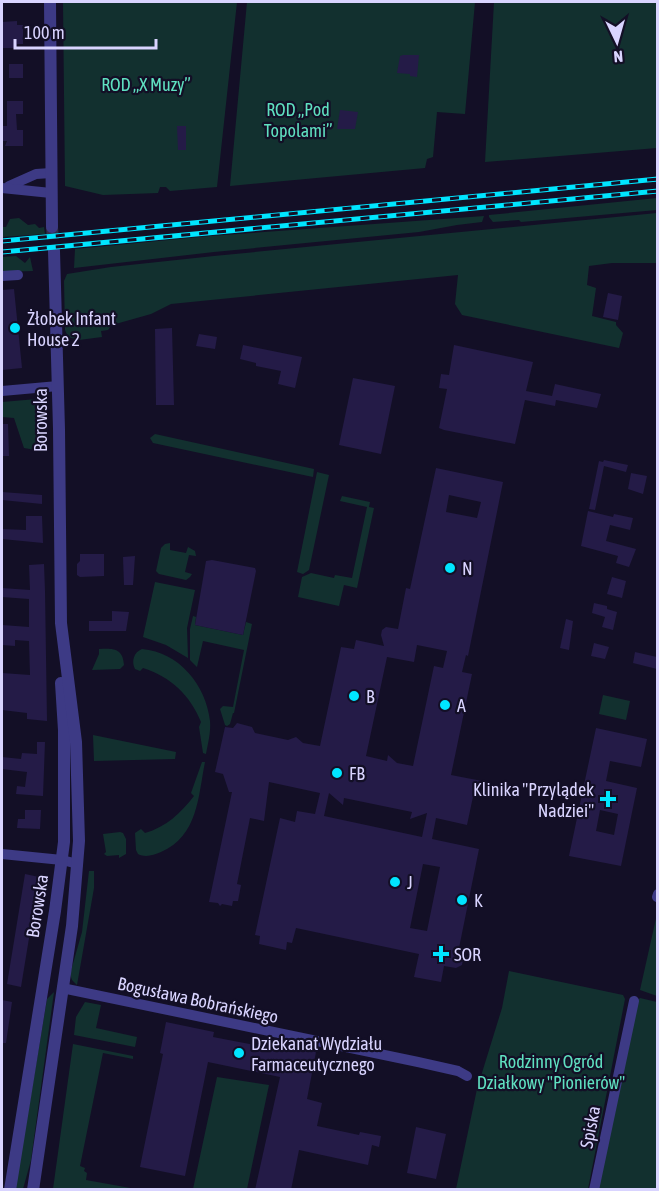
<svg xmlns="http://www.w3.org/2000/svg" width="659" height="1191" viewBox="0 0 659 1191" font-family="'Asap Condensed',sans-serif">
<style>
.green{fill:#12302f}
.building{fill:#241b47;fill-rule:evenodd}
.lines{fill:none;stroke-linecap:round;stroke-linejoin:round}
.tertiary-tunnel{stroke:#312d47;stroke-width:12;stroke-dasharray:12 6;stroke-linecap:butt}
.minor{stroke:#3d3a85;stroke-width:10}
.tertiary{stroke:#3d3a85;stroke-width:12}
.rail-casing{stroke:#00e5ff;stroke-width:5}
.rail{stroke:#130f26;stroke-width:3;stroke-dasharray:9;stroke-linecap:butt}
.poi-dot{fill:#00e5ff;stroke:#130f26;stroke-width:2}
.labels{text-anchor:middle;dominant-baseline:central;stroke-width:4.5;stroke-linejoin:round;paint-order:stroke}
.park-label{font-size:18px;fill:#5fe0c0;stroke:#130f26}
.poi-label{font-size:18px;fill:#d9d4ff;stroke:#130f26;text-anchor:start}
.street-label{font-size:18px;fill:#d9d4ff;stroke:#130f26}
</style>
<rect width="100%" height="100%" fill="#130f26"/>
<g class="green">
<polygon points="63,2 237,2 217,187 170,191 166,187 160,187 158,193 103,195 65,186"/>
<polygon points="247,2 475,2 465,114 437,112 433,157 427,159 425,168 230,186"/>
<polygon points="494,2 657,2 657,148 485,162"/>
<polygon points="657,198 657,210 521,222 519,220 493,222 489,217 489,215"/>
<polygon points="657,213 657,263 612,263 589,266 587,285 596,288 592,316 616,322 616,325 623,333 619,348 462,315 455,304 458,275 171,304 151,314 112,325 108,330 101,331 102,337 79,340 68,337 65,330 64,281 67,274 111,267 214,256"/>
<polygon points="484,216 482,222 457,225 419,232 214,252 74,268 75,249 210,236"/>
<polygon points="19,218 28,225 35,224 39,228 44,227 45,234 2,237 2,227 6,227 10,219"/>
<polygon points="16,256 25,263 30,257 33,271 2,272 2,257"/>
<polygon points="37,399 46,401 47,452 24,448 14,418 2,417 2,402"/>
<polygon points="155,434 314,469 313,477 153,443 150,438"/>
<polygon points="317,472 329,475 309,570 303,574 297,572"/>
<polygon points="342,496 370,502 369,507 374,508 357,588 344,585 339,606 298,597 302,577 311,573 334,578 335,575 352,578 367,507 340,501"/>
<polygon points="170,543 170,550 186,553 188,547 195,551 196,556 189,555 185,572 192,574 190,577 186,580 159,574 156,571 161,548 165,544"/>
<polygon points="155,582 195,590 187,628 188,658 166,645 143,637"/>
<polygon points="193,616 196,617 195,625 243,635 246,622 252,624 234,713 233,713 230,724 227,726 225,725 220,709 223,706 233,707 244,650 203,641 197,667 190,660 190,629"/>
<path d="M99,649C113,648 123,648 124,665L120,669L92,670L99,654Z"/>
<path d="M142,649C179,652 206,685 210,721C211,732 208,743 206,754L203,753L199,727L201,722C190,695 171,677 143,668L140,671L135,669C131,661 134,652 142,649Z"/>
<polygon points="603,695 630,701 626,720 599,714"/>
<polygon points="93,735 176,752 175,759 94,761"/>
<path d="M202,762H205C198,797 198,836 161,852C153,855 146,858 138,854L136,850L135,833L141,829L145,833C166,827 181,813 194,796L191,793Z"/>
<polygon points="120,832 123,833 126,839 126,854 119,858 119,855 107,856 104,854 106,852 103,834"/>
<polygon points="89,871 94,871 94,888 77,985 72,980 70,974 82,932"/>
<polygon points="657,914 657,996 640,990"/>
<polygon points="509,971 623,995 625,999 588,1189 456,1189 477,1089 502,1008"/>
<polygon points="54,992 31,1160 23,1189 15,1190 47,999"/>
<polygon points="640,998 657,1002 657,1189 598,1190 637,1001"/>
<polygon points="85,1002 101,1005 96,1028 137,1037 135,1047 74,1035 76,1017"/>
<polygon points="73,1044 133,1056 133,1059 103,1053 80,1166 85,1168 84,1171 87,1173 86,1180 136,1189 53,1189"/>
<polygon points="217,1077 269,1085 247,1189 193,1189"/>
</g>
<g class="building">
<polygon points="17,21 17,25 23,25 23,44 17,44 17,48 2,48 2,22"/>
<polygon points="403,55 419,55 417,77 410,76 410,74 397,73 400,56"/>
<rect x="9" y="64" width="14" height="14"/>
<polygon points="7,101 23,101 23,114 16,114 17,130 23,130 23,146 5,146 7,141 2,141 2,126 7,126"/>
<polygon points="340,110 358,112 355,129 337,129"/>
<polygon points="177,126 186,126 186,150 178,150"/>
<polygon points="14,289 22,368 2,370 2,290"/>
<polygon points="608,293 622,296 618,320 603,317"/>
<polygon points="172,328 174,405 156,405 155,329"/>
<polygon points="199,334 217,337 215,349 196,346"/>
<polygon points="243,345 302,357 295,388 278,384 281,371 256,366 256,363 240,359"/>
<polygon points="454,345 533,362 526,391 552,396 555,384 601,394 597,408 556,400 555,406 525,400 515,444 444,430 439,428 447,389 439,388 441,374 449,375"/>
<polygon points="353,378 395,386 381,454 339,445"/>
<polygon points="2,424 8,424 9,456 2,456"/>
<polygon points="604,460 628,465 626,472 604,466 595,510 589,509 599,461 603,462"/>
<path d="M436,468L503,482L468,656L466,655L462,672L472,674L451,775L482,781L479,793L474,792L467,825L436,818L432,839L479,849L458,953L464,954L462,965L456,968L444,966L441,982L414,977L419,954L296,928L292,943L287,942L286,950L259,944L260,936L255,935L280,818L295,822L297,811L315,814L320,793L269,782L264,821L250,818L237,884L241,885L238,901H233L232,906L222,904L220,906L218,903L209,902L232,792H229L223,774L215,772L225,727L233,728L237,723L252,727L255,733L288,740L296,737L303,743L320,746L341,647L354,649L356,640L384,646L381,635L382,630L386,627L398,629L406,588L410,589ZM449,495L481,502L477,518L446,512ZM417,645L447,651L443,668L434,666L413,766L397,763L388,755L387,761L366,756L387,657L414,662ZM329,793L343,805L344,798L412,812L410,819L427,813L422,837L324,816ZM423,864L440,867L427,931L410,928Z"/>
<polygon points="631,473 647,476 643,494 628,489"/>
<polygon points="2,492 42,495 42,504 2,500"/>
<polygon points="588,511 613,517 614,514 633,518 630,530 610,525 606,541 636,549 629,567 616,563 618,556 581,546"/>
<polygon points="26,516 42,516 43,543 2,539 2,529 26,530"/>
<polygon points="80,554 104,554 104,576 80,577 77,575 77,564 80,561"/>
<polygon points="135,556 133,585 124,585 123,557"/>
<polygon points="212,560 255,568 256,571 243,635 195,625 206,561"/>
<polygon points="44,564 45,591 47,721 27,719 27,713 2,710 2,673 30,675 29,641 15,640 15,646 2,645 2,625 29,627 29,599 2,597 2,588 30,590 29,565"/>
<polygon points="612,577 626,581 622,598 607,594"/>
<polygon points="594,603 607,606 607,609 617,612 613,630 602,627 605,617 592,613"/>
<polygon points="112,611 129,612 126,631 89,631 89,621 112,621"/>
<polygon points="566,619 573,621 569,650 560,648"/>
<polygon points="594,643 609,647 605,659 591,656"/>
<polygon points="635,652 657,657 657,669 633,663"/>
<path d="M596,728L647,739L641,767L610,761L606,781L637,788L621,866L569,856ZM600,810L618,814L614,835L596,831Z"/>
<polygon points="37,742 45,742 43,796 16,794 17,786 25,787 27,772 2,769 2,757 21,759 22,753 37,754"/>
<polygon points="25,810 41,810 40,829 17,828 18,819 25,819"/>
<polygon points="25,874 39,877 21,987 7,984"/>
<polygon points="2,1000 12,1002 6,1043 2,1043"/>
<polygon points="166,1022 214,1032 213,1037 285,1051 286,1046 316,1052 307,1099 322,1103 317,1126 359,1135 360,1132 381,1136 379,1147 372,1145 368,1165 299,1150 291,1190 255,1190 280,1077 208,1062 185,1176 140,1167 163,1054 160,1053"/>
<polygon points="416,1127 446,1134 436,1179 407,1173"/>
</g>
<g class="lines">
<polyline class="tertiary-tunnel" points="52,227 54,251"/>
<g class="minor">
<polyline points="9,186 36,174 51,173"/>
<polyline points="2,188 51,193"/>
<polyline points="2,276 18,275"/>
<polyline points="2,391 58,386"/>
<polyline points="2,854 62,860 78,864"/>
<polyline points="657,897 658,894"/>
<polyline points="62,988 418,1062 458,1071 467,1076"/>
<polyline points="594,1190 634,1001"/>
</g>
<g class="tertiary">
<polyline points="50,2 52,227"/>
<polyline points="10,1190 55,911 64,842 64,730 61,683"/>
<polyline points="33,1190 72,926 79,841 76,742 61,623 59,429 54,251"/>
</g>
<g class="rail-casing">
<g id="rail">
<polyline points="2,241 658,179"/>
<polyline points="2,252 658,191"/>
</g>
</g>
<use href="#rail" class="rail"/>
</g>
<g class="poi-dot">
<circle cx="15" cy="328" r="6"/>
<circle cx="450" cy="568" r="6"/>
<circle cx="354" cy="696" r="6"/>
<circle cx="445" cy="705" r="6"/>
<circle cx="337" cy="773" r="6"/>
<path d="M605 790h6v6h6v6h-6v6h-6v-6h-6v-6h6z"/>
<circle cx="395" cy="882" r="6"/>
<circle cx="462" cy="900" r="6"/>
<path d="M438 945h6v6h6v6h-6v6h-6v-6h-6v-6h6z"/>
<circle cx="239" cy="1053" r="6"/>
</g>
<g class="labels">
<g class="park-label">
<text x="146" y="84">ROD „X Muzy”</text>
<text x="298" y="109">ROD „Pod<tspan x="298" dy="21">Topolami”</tspan></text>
<text x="551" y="1061">Rodzinny Ogród<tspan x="551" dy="21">Działkowy "Pionierów"</tspan></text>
</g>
<g class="poi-label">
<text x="27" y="318">Żłobek Infant<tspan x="27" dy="21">House 2</tspan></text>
<text x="462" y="568">N</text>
<text x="366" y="696">B</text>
<text x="457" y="705">A</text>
<text x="349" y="773">FB</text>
<text x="594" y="789" text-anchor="end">Klinika "Przylądek<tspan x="594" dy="21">Nadziei"</tspan></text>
<text x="407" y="882">J</text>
<text x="474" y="900">K</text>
<text x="454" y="954">SOR</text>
<text x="251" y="1043">Dziekanat Wydziału<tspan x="251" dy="21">Farmaceutycznego</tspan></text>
</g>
<g class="street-label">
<text transform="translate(40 420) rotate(-90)">Borowska</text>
<text transform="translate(37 906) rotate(-81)">Borowska</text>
<text transform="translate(198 1000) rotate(12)">Bogusława Bobrańskiego</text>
<text transform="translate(590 1127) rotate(-79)">Spiska</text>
</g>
</g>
<rect width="659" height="1191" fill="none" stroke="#d9d4ff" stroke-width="6"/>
<g transform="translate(617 42) rotate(175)" stroke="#130f26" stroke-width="4.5" paint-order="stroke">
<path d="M0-4.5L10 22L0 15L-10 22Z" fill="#d9d4ff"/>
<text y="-9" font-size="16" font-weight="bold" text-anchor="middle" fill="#d9d4ff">N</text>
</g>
<path d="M15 39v9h141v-9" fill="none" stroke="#d9d4ff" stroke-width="3"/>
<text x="24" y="39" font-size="18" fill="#d9d4ff" stroke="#130f26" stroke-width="4.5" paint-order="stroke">100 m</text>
</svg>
